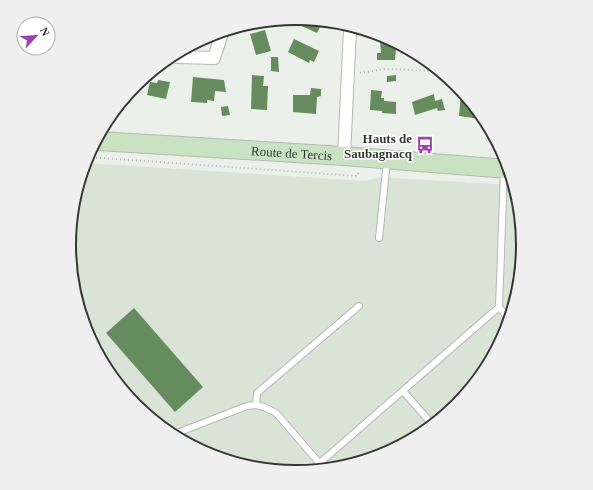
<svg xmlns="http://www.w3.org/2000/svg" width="593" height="490" viewBox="0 0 593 490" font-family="'Times New Roman',serif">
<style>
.built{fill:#d9e4d7}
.building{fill:#658b5e}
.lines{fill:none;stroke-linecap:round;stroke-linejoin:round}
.lane-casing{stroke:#b3b9b2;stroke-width:8}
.street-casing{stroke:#b3b9b2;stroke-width:14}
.secondary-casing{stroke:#b3b9b2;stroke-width:20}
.path{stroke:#afb3ae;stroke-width:2;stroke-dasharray:1 3;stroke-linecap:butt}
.lane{stroke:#fff;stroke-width:6}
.street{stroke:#fff;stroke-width:12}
.secondary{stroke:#c8e2c2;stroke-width:18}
.labels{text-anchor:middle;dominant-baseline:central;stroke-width:3;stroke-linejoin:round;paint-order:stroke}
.poi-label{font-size:13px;font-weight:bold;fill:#353734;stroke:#fff;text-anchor:end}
.street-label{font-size:13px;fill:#353734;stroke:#fff}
.rim{fill:none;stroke:#353734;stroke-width:2}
</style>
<rect width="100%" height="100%" fill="#ebf1ea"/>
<polygon class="built" points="86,163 365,181 381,177 512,185 523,245 506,332 457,406 383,455 296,472 209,455 136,405 87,332 70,245"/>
<g class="building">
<polygon points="300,19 315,22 322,23 317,33 297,24"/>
<polygon points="265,30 271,51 256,55 250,34"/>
<polygon points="377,34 384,35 392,41 392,48 396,48 395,60 377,60 377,53 381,53 380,40 377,40"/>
<polygon points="294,39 319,51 314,62 310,60 309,63 288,52"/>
<polygon points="271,57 278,57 279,72 271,71"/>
<polygon points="252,75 264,76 263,86 268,86 267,110 251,109"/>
<polygon points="396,75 396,81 387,82 387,76"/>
<polygon points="193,77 224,80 226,92 215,91 214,101 207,100 207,103 191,102"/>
<polygon points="158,80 170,82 166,99 147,95 150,82 157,83"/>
<polygon points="311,88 321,89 321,96 317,97 316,114 293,112 293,95 310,95"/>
<polygon points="371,90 382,91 381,98 384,98 384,101 396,102 396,114 382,113 382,111 370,110"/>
<polygon points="461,91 467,99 480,119 459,116"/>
<polygon points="434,94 435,101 442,99 445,110 438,111 437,108 415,115 412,102"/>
<polygon points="228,106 230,115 222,116 221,107"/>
<polygon points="134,308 203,387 175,412 106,333"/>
</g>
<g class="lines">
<g class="lane-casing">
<g id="lane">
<polyline points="379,238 387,161"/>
<polyline points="499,307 509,319"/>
<polyline points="403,391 431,423"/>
<polyline points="256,405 257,393 359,306"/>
<polyline points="177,433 247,406 256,405 264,407 276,413 322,466"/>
<polyline points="314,468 499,307 504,170"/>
</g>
</g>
<g class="street-casing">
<g id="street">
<polyline points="177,57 214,58 222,33"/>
<polyline points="344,156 350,29"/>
</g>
</g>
<g class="secondary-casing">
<g id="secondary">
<path id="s1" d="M98,141L344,156L508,169"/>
</g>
</g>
<g class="path">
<polyline points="360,73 385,69 437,71"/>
<polyline points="88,157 357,176 359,172"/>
</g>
<use href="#lane" class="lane"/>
<use href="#street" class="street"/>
<use href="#secondary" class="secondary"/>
</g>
<defs>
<g id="bus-bare" transform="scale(1.38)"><path d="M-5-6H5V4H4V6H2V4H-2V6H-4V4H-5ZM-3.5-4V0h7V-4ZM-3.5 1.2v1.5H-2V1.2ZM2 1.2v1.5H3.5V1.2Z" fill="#9c43af" stroke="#fff" stroke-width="2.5" paint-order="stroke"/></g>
</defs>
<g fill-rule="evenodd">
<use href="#bus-bare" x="425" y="145"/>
</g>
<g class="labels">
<g class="poi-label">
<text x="412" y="138">Hauts de<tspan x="412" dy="15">Saubagnacq</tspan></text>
</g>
<g class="street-label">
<text stroke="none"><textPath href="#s1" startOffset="194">Route de Tercis</textPath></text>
</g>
</g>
<path d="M0 0H593V490H0ZM76 245a220 220 0 1 1 440 0a220 220 0 1 1-440 0Z" fill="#efefef" fill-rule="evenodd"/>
<path class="rim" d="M76 245a220 220 0 1 1 440 0a220 220 0 1 1-440 0Z"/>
<g transform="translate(36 36) rotate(64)"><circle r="19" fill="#ffffff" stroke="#aeafae"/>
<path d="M0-3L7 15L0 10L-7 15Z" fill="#9c43af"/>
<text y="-6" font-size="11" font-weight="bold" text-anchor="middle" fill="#353734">N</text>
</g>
</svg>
